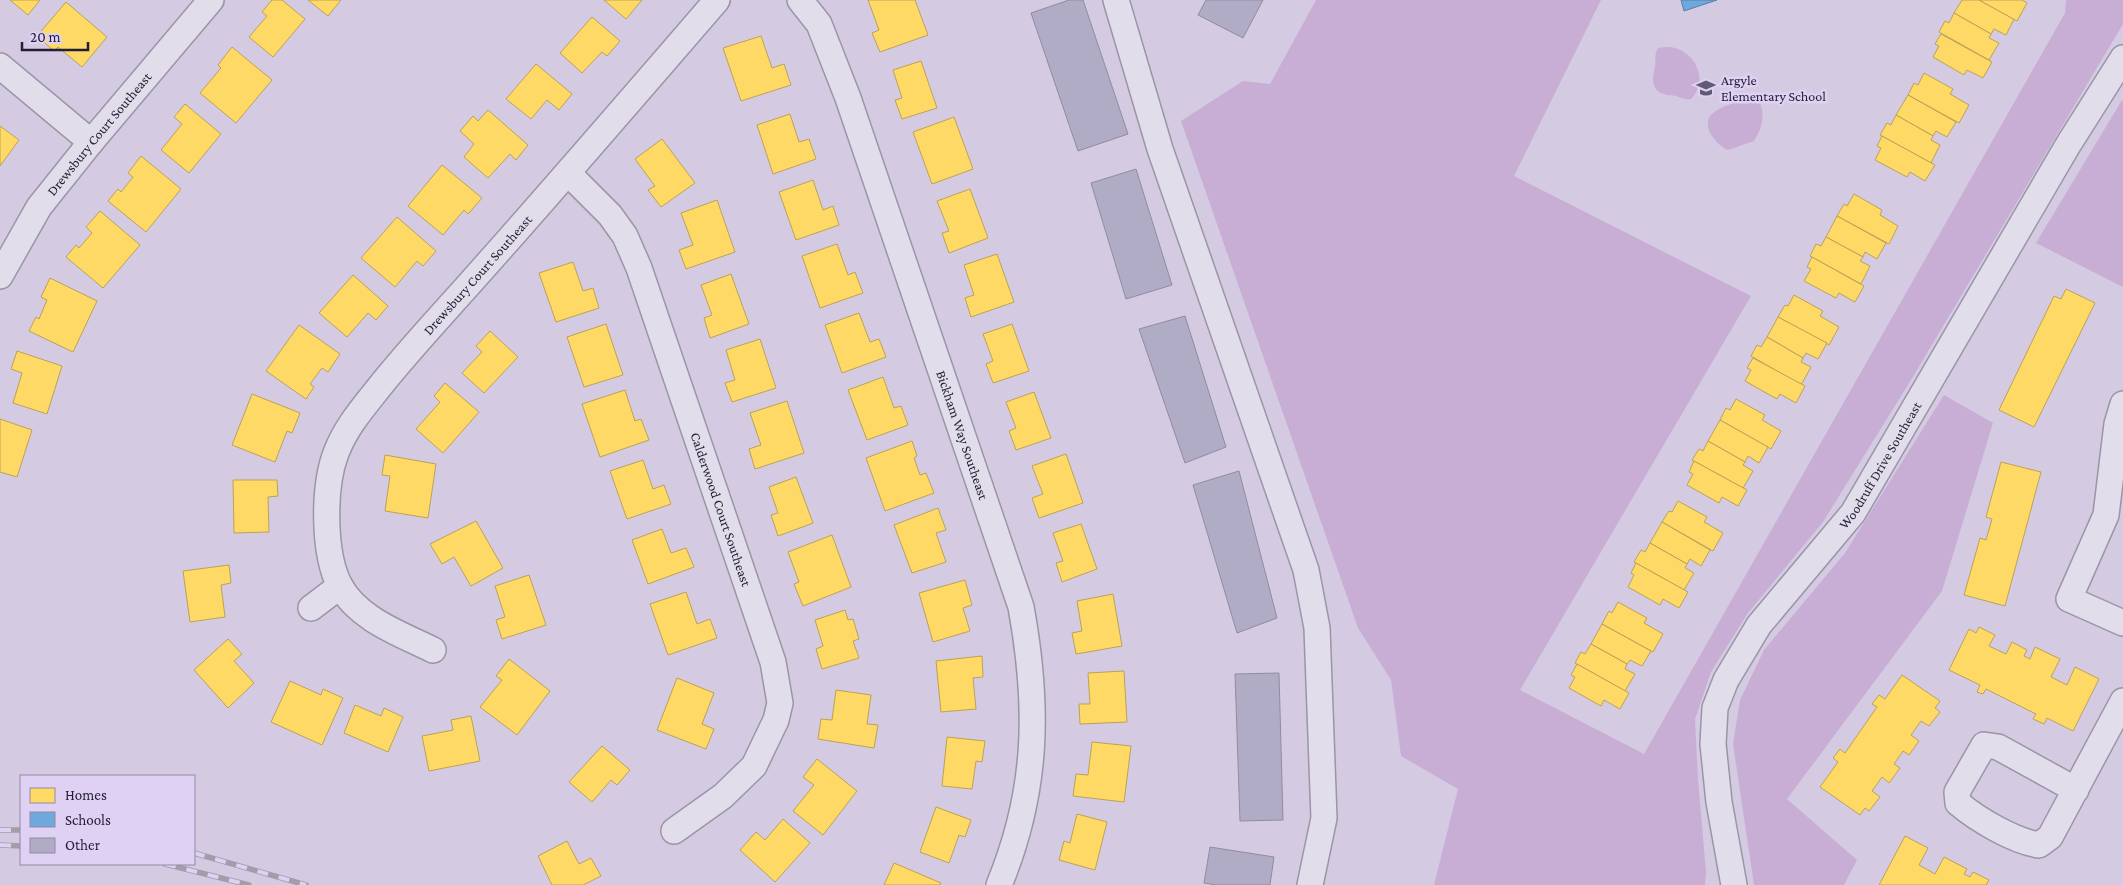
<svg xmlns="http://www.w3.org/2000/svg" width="2123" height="885" viewBox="0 0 2123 885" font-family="'Crimson Pro',serif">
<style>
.green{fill:#c8aed4}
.homes{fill:#ffd966;stroke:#bca157}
.schools{fill:#6fa8dc;stroke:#587faa}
.building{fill:#b1acc5;stroke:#908ba2}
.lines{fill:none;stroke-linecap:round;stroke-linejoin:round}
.minor-casing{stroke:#9a95a7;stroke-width:28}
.minor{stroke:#e2ddea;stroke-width:25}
.rail-casing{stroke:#a29daa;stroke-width:5.5}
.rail{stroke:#ded1f3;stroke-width:4;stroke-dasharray:11;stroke-linecap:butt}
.labels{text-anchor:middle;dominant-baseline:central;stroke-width:5;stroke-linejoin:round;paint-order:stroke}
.poi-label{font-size:14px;fill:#211e35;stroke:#ded1f3;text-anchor:start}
.street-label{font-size:14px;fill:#211e35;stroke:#ded1f3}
</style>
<rect width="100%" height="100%" fill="#d4cbe2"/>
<g class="green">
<polygon points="1316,0 1601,0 1514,176 1751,296 1520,690 1644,754 2065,13 2066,0 2123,0 2123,24 1911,380 1823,522 1748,613 1711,672 1695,719 1698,779 1706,872 1705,885 1434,885 1458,789 1401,756 1391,680 1358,628 1181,121 1243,81 1270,84"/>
<path d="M1665,47C1691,45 1712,78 1691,99C1685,100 1682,98 1676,96C1672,95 1668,96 1664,94C1651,91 1652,77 1655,67C1656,60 1654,55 1658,48Z"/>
<path d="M1743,100L1759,101C1766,114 1762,129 1754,141L1728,150C1716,145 1699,124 1713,113C1722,106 1732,104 1743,100Z"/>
<polygon points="2122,100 2123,101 2123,287 2036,243"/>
<polygon points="1944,395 1993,423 1942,591 1787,799 1857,860 1844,885 1754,885 1733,744 1740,700 1764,650 1845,553"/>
</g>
<g class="homes">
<polygon points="10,0 40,0 28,15"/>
<polygon points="272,0 282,0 305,19 273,57 249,37 267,16 262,12"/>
<polygon points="308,0 341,0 328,16"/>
<polygon points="604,0 642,0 626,19"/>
<polygon points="868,0 915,0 928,35 880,52 872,33 879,30"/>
<polygon points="1962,0 1979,0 2014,19 2006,35 1994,29 1991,34 1954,13"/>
<polygon points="1979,0 2022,0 2027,3 2017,21"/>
<polygon points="66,2 107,37 82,67 58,47 54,51 37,36"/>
<polygon points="1954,13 1991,34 1989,38 1999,43 1989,60 1939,32 1945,21 1949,23"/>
<polygon points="592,17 620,41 607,56 602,52 582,73 560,53"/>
<polygon points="1941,34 1992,62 1983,78 1967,70 1964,75 1933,57 1939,46 1935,44"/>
<polygon points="761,36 772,68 784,64 791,85 741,101 723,48"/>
<polygon points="232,47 272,80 236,123 200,93 221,68 218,65"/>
<polygon points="921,61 937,108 902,119 895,100 902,98 893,70"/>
<polygon points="536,64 572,94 559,110 547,100 531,119 506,99"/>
<polygon points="1924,73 1953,89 1950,94 1969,105 1959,123 1908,95 1914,83 1918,85"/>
<polygon points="1908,95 1956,122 1947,137 1936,131 1933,136 1896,115"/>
<polygon points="185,104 221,134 189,173 161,150 182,124 174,117"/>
<polygon points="488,110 528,145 516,160 510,154 488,178 464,157 474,144 460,131 473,116 478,121"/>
<polygon points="790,114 799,142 809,139 816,159 773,174 757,125"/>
<polygon points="1896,115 1933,136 1931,140 1940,145 1931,163 1880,135 1887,123 1891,125"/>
<polygon points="954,117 973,169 932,184 913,132"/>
<polygon points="0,126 19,140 0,166"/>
<polygon points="1882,136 1935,165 1925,181 1910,172 1907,177 1875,160 1881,148 1877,146"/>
<polygon points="662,139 695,183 661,207 648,190 655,186 635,159"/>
<polygon points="141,156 181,189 146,232 108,201 118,189 121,192 133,177 128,173"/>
<polygon points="442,165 482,198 468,214 464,210 443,235 408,206"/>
<polygon points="813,180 823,210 833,206 839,225 796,240 779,192"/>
<polygon points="970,189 988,238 949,253 942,233 949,231 937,201"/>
<polygon points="1854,194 1882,210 1880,215 1898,226 1889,244 1837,216 1844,204 1847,206"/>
<polygon points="717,200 735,252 686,269 679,250 693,245 681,213"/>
<polygon points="100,211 140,245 103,288 66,257 76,245 79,248 92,233 86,227"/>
<polygon points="1837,216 1886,243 1877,259 1865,252 1863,257 1826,237"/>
<polygon points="397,217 436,251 423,266 417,261 395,287 361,258"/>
<polygon points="1826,237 1863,257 1860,261 1870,266 1861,284 1810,256 1816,244 1821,246"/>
<polygon points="837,244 848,275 855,272 863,293 820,308 802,256"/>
<polygon points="997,254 1014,302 971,317 965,298 974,295 964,265"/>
<polygon points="1812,257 1864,286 1855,302 1839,293 1836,298 1804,281 1811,269 1807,267"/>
<polygon points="573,262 583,291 593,288 599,308 556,322 539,273"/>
<polygon points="731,274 749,324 710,338 704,318 712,315 701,285"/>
<polygon points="353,275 388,306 376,320 368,313 347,337 319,313"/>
<polygon points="50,278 97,301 73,352 29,331 36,317 39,319 47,300 41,297"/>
<polygon points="2066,289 2095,303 2034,427 1999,410 2054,296 2061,299"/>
<polygon points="1794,295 1823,311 1820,316 1839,327 1829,345 1778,317 1785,305 1788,306"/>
<polygon points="859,313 870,342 879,339 886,357 842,373 825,325"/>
<polygon points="1778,317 1827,343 1818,359 1806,353 1803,358 1767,337"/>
<polygon points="606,324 623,375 584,387 567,337"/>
<polygon points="1012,324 1029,371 993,383 986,364 993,361 983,334"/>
<polygon points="299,325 340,354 328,372 322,368 310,384 314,387 306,399 266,371"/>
<polygon points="490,331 518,357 484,393 462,373 482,352 476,346"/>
<polygon points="1767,337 1803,358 1801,362 1811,367 1801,385 1751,356 1757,345 1761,347"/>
<polygon points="760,339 776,388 732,402 725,383 735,380 726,350"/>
<polygon points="17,351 62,366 47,414 13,403 22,373 11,369"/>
<polygon points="1753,358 1805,386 1796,403 1780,394 1777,399 1745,381 1751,370 1747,368"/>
<polygon points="883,377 894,408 901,406 908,425 867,440 848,390"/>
<polygon points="445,383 479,412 443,453 416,429 440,402 434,396"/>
<polygon points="625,390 635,421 641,419 649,440 600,457 582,404"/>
<polygon points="1034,392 1051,438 1016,450 1009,431 1016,428 1006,402"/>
<polygon points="252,394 300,413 292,433 287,431 275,462 232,445"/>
<polygon points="1736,399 1765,415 1762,420 1781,431 1771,449 1720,420 1726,408 1730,410"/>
<polygon points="787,401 804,453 755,469 749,449 761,445 750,413"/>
<polygon points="0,419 32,430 17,477 0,472"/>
<polygon points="1720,420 1768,447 1759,463 1748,456 1745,462 1708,441"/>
<polygon points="912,441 917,456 914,458 920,475 926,473 934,493 885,511 866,458"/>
<polygon points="1708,441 1745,462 1743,465 1753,471 1743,488 1692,460 1699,449 1703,451"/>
<polygon points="1066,454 1083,503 1039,518 1032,498 1043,494 1032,466"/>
<polygon points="385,455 436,464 428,518 385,511 390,476 382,475"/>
<polygon points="643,460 653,489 664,485 671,504 627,519 610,471"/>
<polygon points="1694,461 1747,490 1738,506 1722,497 1719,503 1687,485 1693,474 1689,472"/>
<polygon points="2001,462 2041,472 2005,606 1964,595 1980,538 1986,540 1992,519 1986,517"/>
<polygon points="796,477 813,523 778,536 771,515 778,513 769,487"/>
<polygon points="233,480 277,480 278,496 268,497 269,532 234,533"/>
<polygon points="1678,501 1707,517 1704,522 1723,533 1713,551 1662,522 1669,511 1672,512"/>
<polygon points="938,508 946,530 936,533 946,562 912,573 894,525"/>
<polygon points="476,521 503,568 471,586 454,557 442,564 430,544"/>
<polygon points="1662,522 1710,550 1701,566 1690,559 1687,564 1650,543"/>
<polygon points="1081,524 1097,569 1062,582 1056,563 1063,561 1053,533"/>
<polygon points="662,529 671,553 686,548 694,567 648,584 632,540"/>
<polygon points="832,535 851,587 803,606 794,584 799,582 788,552"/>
<polygon points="1650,543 1687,564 1685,568 1694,573 1684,590 1634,562 1641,550 1645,552"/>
<polygon points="1636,563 1688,592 1679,608 1663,599 1660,605 1628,587 1634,575 1631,573"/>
<polygon points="229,565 231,583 221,585 225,617 190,622 183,571"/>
<polygon points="529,575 546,625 502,639 496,620 505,617 495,586"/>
<polygon points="965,580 972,605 963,608 970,631 933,642 919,593"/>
<polygon points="686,592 697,624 710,619 717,638 668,655 650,604"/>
<polygon points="1113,594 1122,646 1076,654 1072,633 1082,631 1077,601"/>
<polygon points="1618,602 1647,618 1644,623 1663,634 1653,652 1602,624 1609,611 1612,613"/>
<polygon points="845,610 848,620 853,619 859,639 853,641 859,658 822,669 816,649 823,646 815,620"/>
<polygon points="1602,624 1651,651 1642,666 1630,660 1627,664 1591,644"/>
<polygon points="1979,627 1995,635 1989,646 2006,654 2012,642 2027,650 2024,656 2030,659 2035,647 2060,659 2051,677 2067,685 2075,667 2099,679 2073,731 2047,718 2044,724 2033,719 2036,714 1986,689 1983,694 1977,692 1980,685 1949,670 1969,629 1976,633"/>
<polygon points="228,639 242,654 234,661 254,683 228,708 194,670"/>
<polygon points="1591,644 1627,664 1625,669 1635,674 1625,691 1575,663 1581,652 1585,654"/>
<polygon points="982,656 983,677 973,678 976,709 941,712 936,661"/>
<polygon points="509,659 550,691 517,735 480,707 502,680 496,676"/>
<polygon points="1577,664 1629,693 1620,709 1604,700 1601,706 1569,688 1575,677 1571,675"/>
<polygon points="1124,671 1127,722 1080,724 1079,704 1090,704 1088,673"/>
<polygon points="1902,675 1940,701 1935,708 1940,712 1929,726 1921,721 1911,735 1919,741 1909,755 1903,751 1894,764 1900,768 1889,783 1882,777 1872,791 1880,797 1869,811 1865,808 1860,815 1820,787 1838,762 1833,758 1840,749 1845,753 1877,707 1872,704 1879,695 1885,699"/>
<polygon points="677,678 714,693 702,724 714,729 706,749 657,730"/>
<polygon points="290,681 321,695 323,689 343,698 322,745 271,722"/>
<polygon points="836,690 871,695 867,724 878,725 874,748 818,739 821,719 832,720"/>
<polygon points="355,705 381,716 384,708 403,717 388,752 344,733"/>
<polygon points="471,716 480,761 429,771 422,736 453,730 451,720"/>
<polygon points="947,737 985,741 982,762 976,761 972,789 942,786"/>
<polygon points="1092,742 1131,746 1124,802 1073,796 1076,774 1088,775"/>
<polygon points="602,746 630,770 617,785 611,780 592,802 569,782"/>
<polygon points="817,759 857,791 823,835 793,811 814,785 803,777"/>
<polygon points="936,807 971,820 965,837 959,835 949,863 920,852"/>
<polygon points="1077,814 1107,822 1095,870 1059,860 1064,841 1070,843"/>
<polygon points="783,819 810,843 775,882 740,850 756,832 765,840"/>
<polygon points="1905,836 1928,848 1919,865 1935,874 1944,857 1967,869 1964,874 1970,877 1973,872 1989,880 1986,885 1879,885"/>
<polygon points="567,841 579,864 591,858 601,876 583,885 552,885 538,856"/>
<polygon points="894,863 941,883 940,885 884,885"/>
</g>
<polygon class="schools" points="1681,0 1717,0 1684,11"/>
<g class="building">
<polygon points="1069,0 1083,0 1128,134 1078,151 1031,13"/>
<polygon points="1206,0 1263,0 1243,38 1198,15"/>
<polygon points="1136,169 1172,285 1126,299 1091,183"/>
<polygon points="1185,316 1226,447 1185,463 1139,329"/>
<polygon points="1239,471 1277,618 1237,633 1193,485"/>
<polygon points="1279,673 1283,820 1240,821 1235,674"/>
<polygon points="1210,847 1274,857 1270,885 1216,885 1204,883"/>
</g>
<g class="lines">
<g class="minor-casing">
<g id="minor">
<path id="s1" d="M800,0L819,24L848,98L1021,607C1039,706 1038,791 999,885"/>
<polyline points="1116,0 1160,149 1306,570 1317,628 1324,818 1310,885"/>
<polyline points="0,66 91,142"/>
<path id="s2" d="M568,173L610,215L625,236L639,268L773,662L780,703L776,720L754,766L723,796L674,831"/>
<path id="s3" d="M0,276L39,207L91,142L211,0"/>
<polyline points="2123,404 2117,424 2106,515 2069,599 2123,623"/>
<polyline points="311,608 340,586"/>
<path id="s4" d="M433,650C401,634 359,620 340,586C323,554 323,487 336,453C345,429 361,410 377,390C407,352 440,317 472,281C555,188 636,94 717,0"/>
<path d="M2076,790L1998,747L1984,745L1957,792L1958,803C1978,820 2014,841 2039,845L2050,837L2123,701"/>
<path id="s5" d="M1734,885L1719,802L1713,744L1715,708L1726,680L1759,625L1853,513L2068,145L2123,58"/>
</g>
</g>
<use href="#minor" class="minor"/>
<g class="rail-casing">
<g id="rail">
<polyline points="0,830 21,830"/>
<polyline points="0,845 21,846"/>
<polyline points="194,853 306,885"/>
<polyline points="165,864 249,885"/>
</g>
</g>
<use href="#rail" class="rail"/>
</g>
<defs>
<g id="school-bare" transform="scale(1.5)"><path d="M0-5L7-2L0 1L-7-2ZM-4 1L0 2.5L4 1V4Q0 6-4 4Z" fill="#605b72" stroke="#ded1f3" stroke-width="2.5" paint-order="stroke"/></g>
</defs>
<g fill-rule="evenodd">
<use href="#school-bare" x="1706" y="88"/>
</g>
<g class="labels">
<g class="poi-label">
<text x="1721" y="80">Argyle<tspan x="1721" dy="16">Elementary School</tspan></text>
</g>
<g class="street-label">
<text stroke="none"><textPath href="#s3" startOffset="174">Drewsbury Court Southeast</textPath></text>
<text stroke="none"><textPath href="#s4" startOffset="479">Drewsbury Court Southeast</textPath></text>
<text stroke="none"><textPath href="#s1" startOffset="466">Bickham Way Southeast</textPath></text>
<text stroke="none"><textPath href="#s5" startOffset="474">Woodruff Drive Southeast</textPath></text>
<text stroke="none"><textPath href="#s2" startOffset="375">Calderwood Court Southeast</textPath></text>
</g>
</g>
<rect x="20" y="775" width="175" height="90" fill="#ded1f3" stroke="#9289a7"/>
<rect x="30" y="788" width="25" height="15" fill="#ffd966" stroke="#9289a7"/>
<text x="65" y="800" font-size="15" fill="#211e35">Homes</text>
<rect x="30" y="812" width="25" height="15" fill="#6fa8dc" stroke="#9289a7"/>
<text x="65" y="825" font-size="15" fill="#211e35">Schools</text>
<rect x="30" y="838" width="25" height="15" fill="#b1acc5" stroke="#9289a7"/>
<text x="65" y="850" font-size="15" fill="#211e35">Other</text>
<path d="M22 42v8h66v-8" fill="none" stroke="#211e35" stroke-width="2.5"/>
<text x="30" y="42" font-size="15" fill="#211e35" stroke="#ded1f3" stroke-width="4" paint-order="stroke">20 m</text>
</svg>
